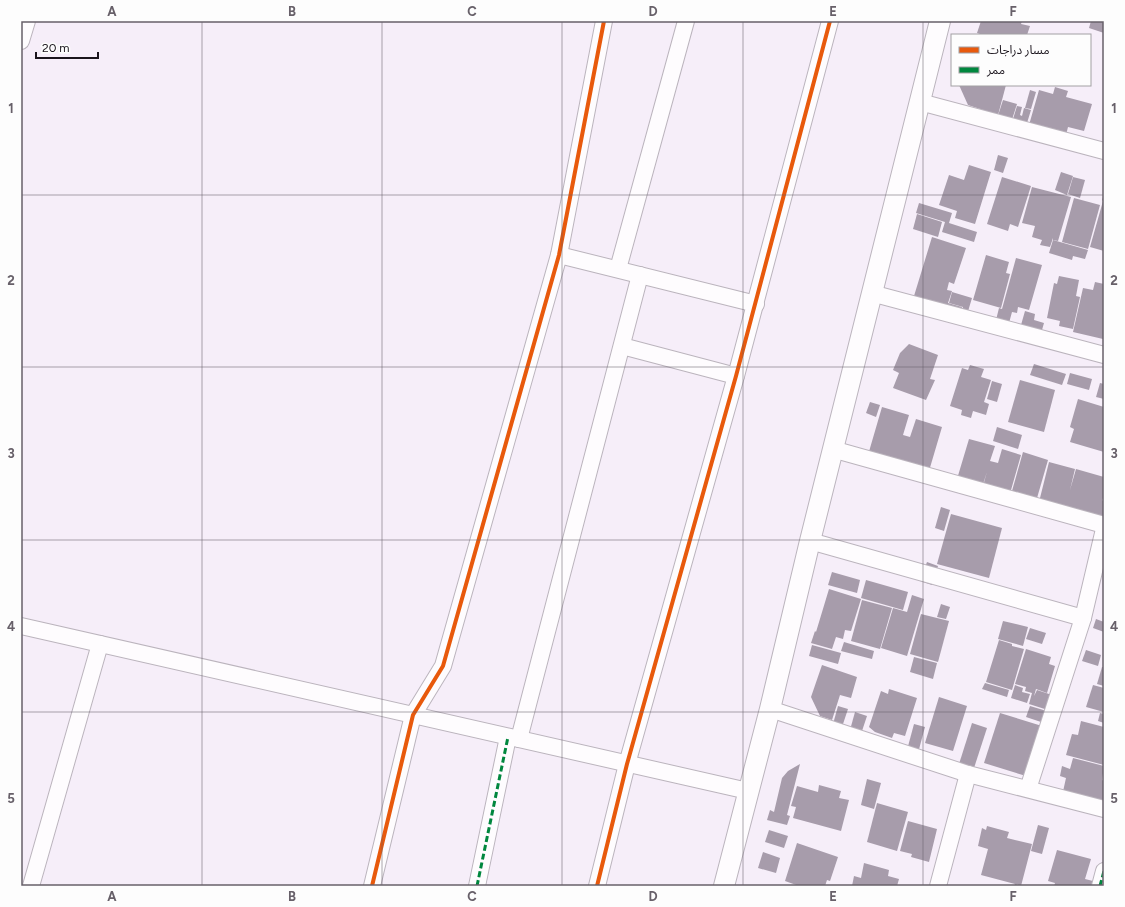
<svg xmlns="http://www.w3.org/2000/svg" width="1125" height="907" viewBox="0 0 1125 907" font-family="Figtree,'Noto Sans Arabic',sans-serif">
<style>
.building{fill:#a79cab}
.lines{fill:none;stroke-linecap:round;stroke-linejoin:round}
.minor-casing{stroke:#bbb4bd;stroke-width:18}
.tertiary-casing{stroke:#bbb4bd;stroke-width:22}
.minor{stroke:#fefcfe;stroke-width:16}
.tertiary{stroke:#fefcfe;stroke-width:20}
.quiet{stroke:#00873e;stroke-width:3;stroke-dasharray:6 3;stroke-linecap:butt}
.cycleway-casing{stroke:#fdfdfd;stroke-width:6}
.cycleway{stroke:#e8590c;stroke-width:4}
.grid{fill:none;stroke:#676069;stroke-width:1;stroke-opacity:0.55}
.neatline{fill:none;stroke:#676069;stroke-width:1.5}
.grid-label{font-size:13px;text-anchor:middle;font-weight:bold;fill:#676069}
</style>
<rect width="100%" height="100%" fill="#f6eef9"/>
<g class="building">
<polygon points="981,21 1022,21 1021,24 1030,26 1027,35 983,35 977,33"/>
<polygon points="1091,21 1104,21 1104,33 1089,28"/>
<polygon points="959,85 1006,85 998,115 968,105"/>
<polygon points="1055,87 1068,91 1066,97 1092,104 1084,131 1068,127 1066,135 1029,125 1039,90 1053,94"/>
<polygon points="1030,90 1036,92 1031,109 1025,108"/>
<polygon points="1003,100 1017,104 1008,132 994,128"/>
<polygon points="1017,106 1022,107 1020,115 1022,116 1024,108 1031,110 1023,136 1009,132"/>
<polygon points="998,155 1008,158 1003,173 994,170"/>
<polygon points="969,165 991,172 975,224 955,218 957,211 939,205 949,175 964,180"/>
<polygon points="1061,172 1073,176 1067,195 1055,190"/>
<polygon points="1002,177 1031,186 1018,227 1010,224 1008,231 987,224"/>
<polygon points="1073,177 1085,180 1080,198 1068,194"/>
<polygon points="1032,187 1071,197 1058,241 1053,240 1053,238 1050,247 1040,245 1042,240 1032,237 1035,226 1022,223"/>
<polygon points="1104,194 1104,251 1090,247 1103,201 1102,200"/>
<polygon points="1074,198 1100,205 1088,249 1062,242"/>
<polygon points="919,203 952,213 949,223 977,232 974,242 942,232 945,222 916,213"/>
<polygon points="917,214 942,222 938,237 913,229"/>
<polygon points="932,237 966,248 954,284 949,282 947,290 952,291 948,303 962,307 957,324 926,315 914,296"/>
<polygon points="1053,240 1088,250 1085,259 1073,256 1072,260 1049,253"/>
<polygon points="986,255 1009,262 1006,273 1010,274 1001,308 973,300"/>
<polygon points="1016,258 1042,265 1029,310 1018,307 1017,313 1012,312 1009,323 995,324 999,308 1002,309"/>
<polygon points="1059,276 1079,280 1076,296 1080,297 1073,329 1059,326 1060,321 1047,318 1054,283 1057,284"/>
<polygon points="1095,282 1104,284 1103,339 1073,332 1083,288 1093,290"/>
<polygon points="952,292 972,298 966,318 960,316 963,307 949,303"/>
<polygon points="1025,311 1035,314 1034,320 1044,323 1040,337 1019,332"/>
<polygon points="909,344 938,355 930,379 935,380 926,400 893,388 899,373 893,370 900,353"/>
<polygon points="1034,364 1066,374 1062,385 1030,375"/>
<polygon points="970,365 984,369 981,377 991,380 984,402 989,404 986,415 973,411 971,418 961,415 962,410 950,406 962,368 968,370"/>
<polygon points="1070,373 1092,379 1089,390 1067,384"/>
<polygon points="1020,380 1055,390 1044,432 1008,422"/>
<polygon points="992,381 1002,384 997,402 987,399"/>
<polygon points="1100,383 1104,384 1104,399 1096,397"/>
<polygon points="1078,399 1104,407 1104,452 1070,442 1074,429 1070,427"/>
<polygon points="870,402 880,405 876,417 866,413"/>
<polygon points="882,407 909,415 903,435 910,437 916,419 942,427 929,471 868,455"/>
<polygon points="997,427 1022,435 1018,449 993,441"/>
<polygon points="969,439 995,446 990,461 998,463 1002,449 1021,455 1009,497 982,489 987,472 982,487 957,479"/>
<polygon points="1023,452 1048,460 1035,505 1010,498"/>
<polygon points="1049,462 1075,469 1070,490 1076,469 1104,477 1104,495 1102,501 1104,499 1104,516 1102,523 1038,506"/>
<polygon points="941,507 950,510 944,531 935,528"/>
<polygon points="951,514 1002,528 989,578 937,564"/>
<polygon points="927,562 938,566 932,585 920,581"/>
<polygon points="832,572 860,580 857,593 828,585"/>
<polygon points="866,580 908,592 903,610 861,598"/>
<polygon points="829,589 861,599 851,631 845,630 843,639 836,637 832,649 811,643 815,631 816,632"/>
<polygon points="912,595 924,599 907,656 881,648 893,608 907,612"/>
<polygon points="862,600 892,608 880,649 851,641"/>
<polygon points="941,604 950,607 946,619 937,617"/>
<polygon points="921,614 949,621 938,662 910,654"/>
<polygon points="1096,619 1104,622 1104,632 1093,628"/>
<polygon points="1003,621 1028,627 1023,646 998,639"/>
<polygon points="1030,628 1046,633 1042,644 1026,639"/>
<polygon points="999,640 1012,644 1012,646 1024,649 1012,690 986,682"/>
<polygon points="844,642 874,651 872,659 841,651"/>
<polygon points="812,645 841,653 838,664 809,656"/>
<polygon points="1026,649 1051,657 1049,664 1055,666 1047,693 1036,689 1034,696 1037,690 1055,696 1051,711 1029,704 1032,693 1025,691 1026,687 1015,684"/>
<polygon points="1086,650 1101,655 1098,666 1082,661"/>
<polygon points="914,657 937,663 933,679 910,672"/>
<polygon points="822,665 857,677 851,698 840,695 832,720 820,716 811,697"/>
<polygon points="1102,667 1104,667 1104,686 1097,684"/>
<polygon points="985,683 1009,690 1007,697 982,689"/>
<polygon points="1015,685 1023,688 1022,692 1030,694 1027,703 1011,698"/>
<polygon points="1093,685 1104,688 1104,712 1086,707"/>
<polygon points="889,689 917,698 905,736 894,733 892,738 875,732 869,727 881,691 888,694"/>
<polygon points="939,697 967,706 953,751 925,743"/>
<polygon points="838,706 848,709 842,727 833,724"/>
<polygon points="1030,706 1050,712 1047,724 1026,717"/>
<polygon points="855,712 867,716 861,734 850,730"/>
<polygon points="1000,713 1042,726 1026,776 984,763"/>
<polygon points="1100,713 1104,714 1104,723 1098,721"/>
<polygon points="1081,721 1104,727 1104,765 1066,755 1072,734 1078,735"/>
<polygon points="972,723 987,728 974,768 959,764"/>
<polygon points="914,724 925,727 918,753 907,750"/>
<polygon points="1073,758 1104,766 1102,780 1104,781 1104,808 1062,796 1066,778 1060,776 1062,766 1070,769"/>
<polygon points="800,764 787,815 790,816 787,825 767,820 770,810 774,812 782,778 788,771"/>
<polygon points="867,779 881,783 874,809 861,805"/>
<polygon points="819,785 841,791 839,798 849,800 841,831 793,818 796,807 791,806 797,786 818,792"/>
<polygon points="877,803 908,812 897,851 867,842"/>
<polygon points="908,821 937,829 929,862 911,857 912,854 900,851"/>
<polygon points="1038,825 1049,828 1042,854 1031,851"/>
<polygon points="987,826 1009,832 1007,838 1032,844 1021,886 1016,884 1019,886 1014,886 1015,884 981,875 988,849 978,846 982,828 986,830"/>
<polygon points="769,830 788,836 784,848 765,842"/>
<polygon points="797,843 838,857 830,881 827,880 825,886 799,886 785,881"/>
<polygon points="1057,850 1091,859 1085,879 1093,881 1091,886 1054,886 1055,883 1048,881"/>
<polygon points="763,852 780,858 776,873 758,868"/>
<polygon points="864,863 889,870 888,876 899,879 897,886 852,886 854,876 861,878"/>
</g>
<g class="lines">
<g class="minor-casing">
<g id="minor">
<polyline points="21,41 27,21"/>
<polyline points="920,102 1104,151"/>
<polyline points="559,255 756,304"/>
<polyline points="618,269 686,21"/>
<polyline points="871,293 1104,355"/>
<polyline points="622,346 736,376"/>
<polyline points="832,449 1104,525"/>
<polyline points="810,541 1083,618"/>
<polyline points="21,626 748,791"/>
<polyline points="770,709 968,774 1104,809"/>
<polyline points="519,739 640,275"/>
<polyline points="1028,789 1083,618 1104,529"/>
<polyline points="31,886 100,644"/>
<polyline points="372,886 413,715 443,666 559,255 604,21"/>
<polyline points="477,886 508,737"/>
<polyline points="597,886 627,764 736,376 830,21"/>
<polyline points="938,886 968,774"/>
<polyline points="1100,886 1104,871"/>
</g>
</g>
<g class="tertiary-casing">
<polyline id="tertiary" points="724,886 770,709 810,541 940,21"/>
</g>
<use href="#minor" class="minor"/>
<use href="#tertiary" class="tertiary"/>
<g class="quiet">
<polyline points="477,886 508,737"/>
<polyline points="1100,886 1104,871"/>
</g>
<g class="cycleway-casing">
<g id="cycleway">
<polyline points="372,886 413,715 443,666 559,255 604,21"/>
<polyline points="597,886 627,764 736,376 830,21"/>
</g>
</g>
<use href="#cycleway" class="cycleway"/>
</g>
<path class="grid" d="M202,21V886M382,21V886M562,21V886M743,21V886M923,21V886M21,195H1104M21,367H1104M21,540H1104M21,712H1104"/>
<rect width="1125" height="907" fill="none" stroke="#fdfdfd" stroke-width="44"/>
<rect x="951" y="34" width="140" height="52" fill="#fdfdfd" stroke="#a2a0a3"/>
<rect x="959" y="47" width="20" height="6" fill="#e8590c" stroke="#a2a0a3"/>
<text x="987" y="54" font-size="12" fill="#1a141c">مسار دراجات</text>
<rect x="959" y="67" width="20" height="6" fill="#00873e" stroke="#a2a0a3"/>
<text x="987" y="74" font-size="12" fill="#1a141c">ممر</text>
<path d="M36 52v6h62v-6" fill="none" stroke="#1a141c" stroke-width="2"/>
<text x="42" y="52" font-size="12" fill="#1a141c" stroke="#fdfdfd" stroke-width="3" paint-order="stroke">20 m</text>
<rect x="22" y="22" width="1081" height="863" class="neatline"/>
<g class="grid-label">
<text x="112" y="16">A</text>
<text x="292" y="16">B</text>
<text x="472" y="16">C</text>
<text x="653" y="16">D</text>
<text x="833" y="16">E</text>
<text x="1013" y="16">F</text>
<text x="11" y="113">1</text>
<text x="1114" y="113">1</text>
<text x="11" y="285">2</text>
<text x="1114" y="285">2</text>
<text x="11" y="458">3</text>
<text x="1114" y="458">3</text>
<text x="11" y="631">4</text>
<text x="1114" y="631">4</text>
<text x="11" y="803">5</text>
<text x="1114" y="803">5</text>
<text x="112" y="901">A</text>
<text x="292" y="901">B</text>
<text x="472" y="901">C</text>
<text x="653" y="901">D</text>
<text x="833" y="901">E</text>
<text x="1013" y="901">F</text>
</g>
</svg>
